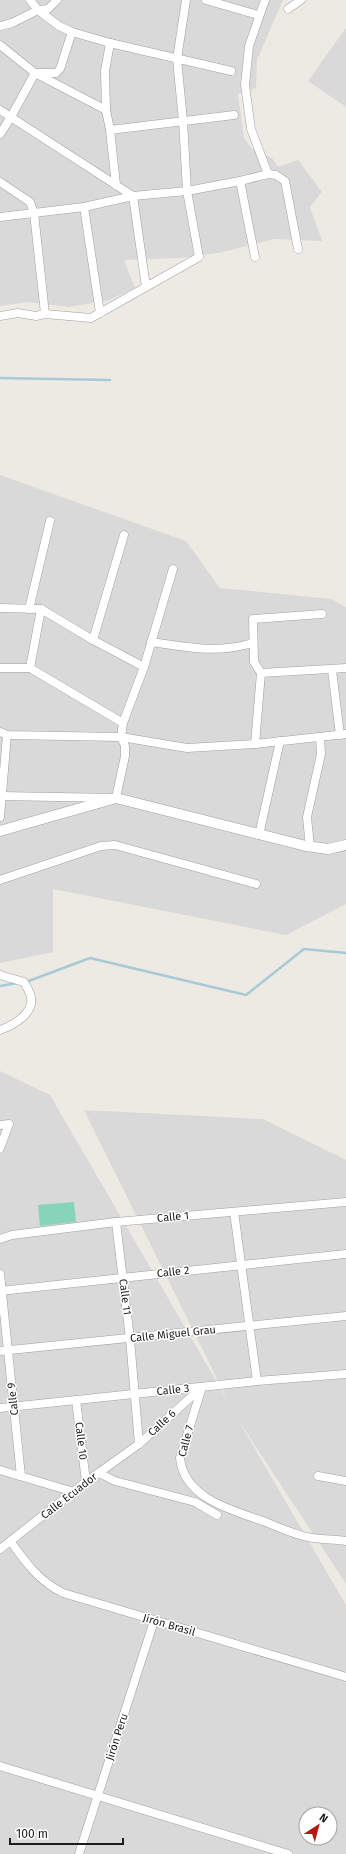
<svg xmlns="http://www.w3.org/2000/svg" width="346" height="1854" viewBox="0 0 346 1854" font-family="'Fira Sans',sans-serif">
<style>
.residential{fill:#dad9d9;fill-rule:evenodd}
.pitch{fill:#88d4ba}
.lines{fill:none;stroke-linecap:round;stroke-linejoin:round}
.stream{stroke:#a7cad6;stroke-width:2.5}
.minor-casing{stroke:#a0a0a0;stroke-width:9}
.tertiary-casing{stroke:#a0a0a0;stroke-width:11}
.minor{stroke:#fff;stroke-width:8}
.tertiary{stroke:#fff;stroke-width:10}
.labels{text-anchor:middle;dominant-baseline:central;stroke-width:3;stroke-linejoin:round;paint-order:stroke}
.street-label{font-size:11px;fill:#1c1c1c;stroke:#fff}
</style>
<rect width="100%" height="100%" fill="#eceae3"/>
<g class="residential">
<polygon points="0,0 283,0 257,60 256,88 238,94 244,138 252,149 272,158 278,167 298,160 322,192 310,207 322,241 274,239 218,253 180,258 124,260 135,288 109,300 69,307 28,302 0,306"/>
<polygon points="346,28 346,107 308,81"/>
<polygon points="0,475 186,541 220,588 331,599 346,607 346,904 286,935 53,889 53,952 0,963"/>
<path d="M0,1071L50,1095L229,1403L84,1110L263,1119L346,1160V1584L237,1418L346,1605V1854H0ZM306,1814H330V1838H306Z"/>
</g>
<polygon class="pitch" points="74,1202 76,1222 40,1226 38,1205"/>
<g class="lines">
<g class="stream">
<polyline points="0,378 110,380"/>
<polyline points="26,982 90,958 246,995 304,949 346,953"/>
<polyline points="0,986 17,983"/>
</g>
<g class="minor-casing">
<g id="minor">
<polyline points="30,0 38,10 59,26 72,32 110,43 231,71"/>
<polyline points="206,0 258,15"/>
<polyline points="265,0 249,46 245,85 251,129 268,174"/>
<polyline points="288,9 301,0"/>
<polyline points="0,26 12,23 38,10 48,9 57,0"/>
<polyline points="110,43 105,71 106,110 110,130 116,185"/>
<polyline points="0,45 35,73 106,110"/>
<polyline points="0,110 133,196 146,287"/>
<polyline points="110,130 234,115"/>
<polyline points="0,134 11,117 35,73 56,73 60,69 72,32"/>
<polyline points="240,181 255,257"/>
<polyline points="0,182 30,202 34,213 45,314"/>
<polyline points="84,207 100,313"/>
<polyline points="0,217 84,207 133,196 187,191 240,181 268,174 276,175 285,181 298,249"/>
<polyline points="0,316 18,313 36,316 45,314 91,318 199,257 187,191 183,121 177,59 186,0"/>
<polyline points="0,608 41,609 93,640 144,667"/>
<polyline points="29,609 50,521"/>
<polyline points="93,640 124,535"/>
<path d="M151,642C189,647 215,654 253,643"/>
<polyline points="0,668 30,668 123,723"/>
<polyline points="30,668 41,609"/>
<polyline points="332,670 340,735"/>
<polyline points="261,673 346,668"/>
<polyline points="0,732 7,735 121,737 187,748 255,744 346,734"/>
<polyline points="255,744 261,673 254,662 253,619 322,614"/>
<polyline points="0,796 116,798 125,756 125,746 121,737 123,723 144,667 173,569"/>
<polyline points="0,817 7,735"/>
<polyline points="259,835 280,741"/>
<polyline points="310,847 307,817 321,754 320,737"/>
<polyline points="0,880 101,846 115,845 256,884"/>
<path d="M0,975L24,982C26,986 29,990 30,994C37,1012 14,1025 0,1030"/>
<polyline points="0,1125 9,1124 0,1148"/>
<polyline points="234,1212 257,1381"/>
<polyline points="116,1222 130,1339 139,1444"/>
<polyline points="0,1239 12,1235 116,1222 346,1202"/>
<polyline points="0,1274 21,1476"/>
<polyline points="0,1291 346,1254"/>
<polyline points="0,1351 346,1316"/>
<path d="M202,1387L180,1458C184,1497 228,1509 260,1520C274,1525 288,1532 303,1536C316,1540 332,1539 346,1541"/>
<polyline points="76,1400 86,1482"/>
<polyline points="0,1408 257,1381 346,1374"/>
<polyline points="0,1470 74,1492"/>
<polyline points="99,1473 115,1481 195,1502 217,1515"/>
<polyline points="318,1476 346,1481"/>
<path d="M11,1542C26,1563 39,1581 63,1593L346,1677"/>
<polyline points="0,1549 86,1482 139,1444 202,1387"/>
<polyline points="0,1766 288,1854"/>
<polyline points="79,1854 154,1621"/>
</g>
</g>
<g class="tertiary-casing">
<polyline id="tertiary" points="0,831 116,798 306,846 328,849 346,845"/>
</g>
<use href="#minor" class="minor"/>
<use href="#tertiary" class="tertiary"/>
</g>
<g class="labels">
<g class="street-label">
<text transform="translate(173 1217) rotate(-5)">Calle 1</text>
<text transform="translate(173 1272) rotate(-6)">Calle 2</text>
<text transform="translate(125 1297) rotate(83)">Calle 11</text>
<text transform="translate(173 1334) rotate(-6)">Calle Miguel Grau</text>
<text transform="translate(173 1390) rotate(-6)">Calle 3</text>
<text transform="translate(13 1399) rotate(-96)">Calle 9</text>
<text transform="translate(162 1423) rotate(-43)">Calle 6</text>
<text transform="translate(81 1441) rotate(83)">Calle 10</text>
<text transform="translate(186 1441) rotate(-75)">Calle 7</text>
<text transform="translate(69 1496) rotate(-38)">Calle Ecuador</text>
<text transform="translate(169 1625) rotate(16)">Jirón Brasil</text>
<text transform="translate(117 1737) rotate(-72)">Jirón Peru</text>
</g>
</g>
<g transform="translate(318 1826) rotate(36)"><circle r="19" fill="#ffffff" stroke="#a4a4a4"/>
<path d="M0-3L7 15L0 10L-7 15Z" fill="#b41a14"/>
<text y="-6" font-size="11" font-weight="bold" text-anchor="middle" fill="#1c1c1c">N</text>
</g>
<path d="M10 1838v6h113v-6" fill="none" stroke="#1c1c1c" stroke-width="2"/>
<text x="16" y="1838" font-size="12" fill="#1c1c1c" stroke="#ffffff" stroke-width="3" paint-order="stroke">100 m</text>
</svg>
